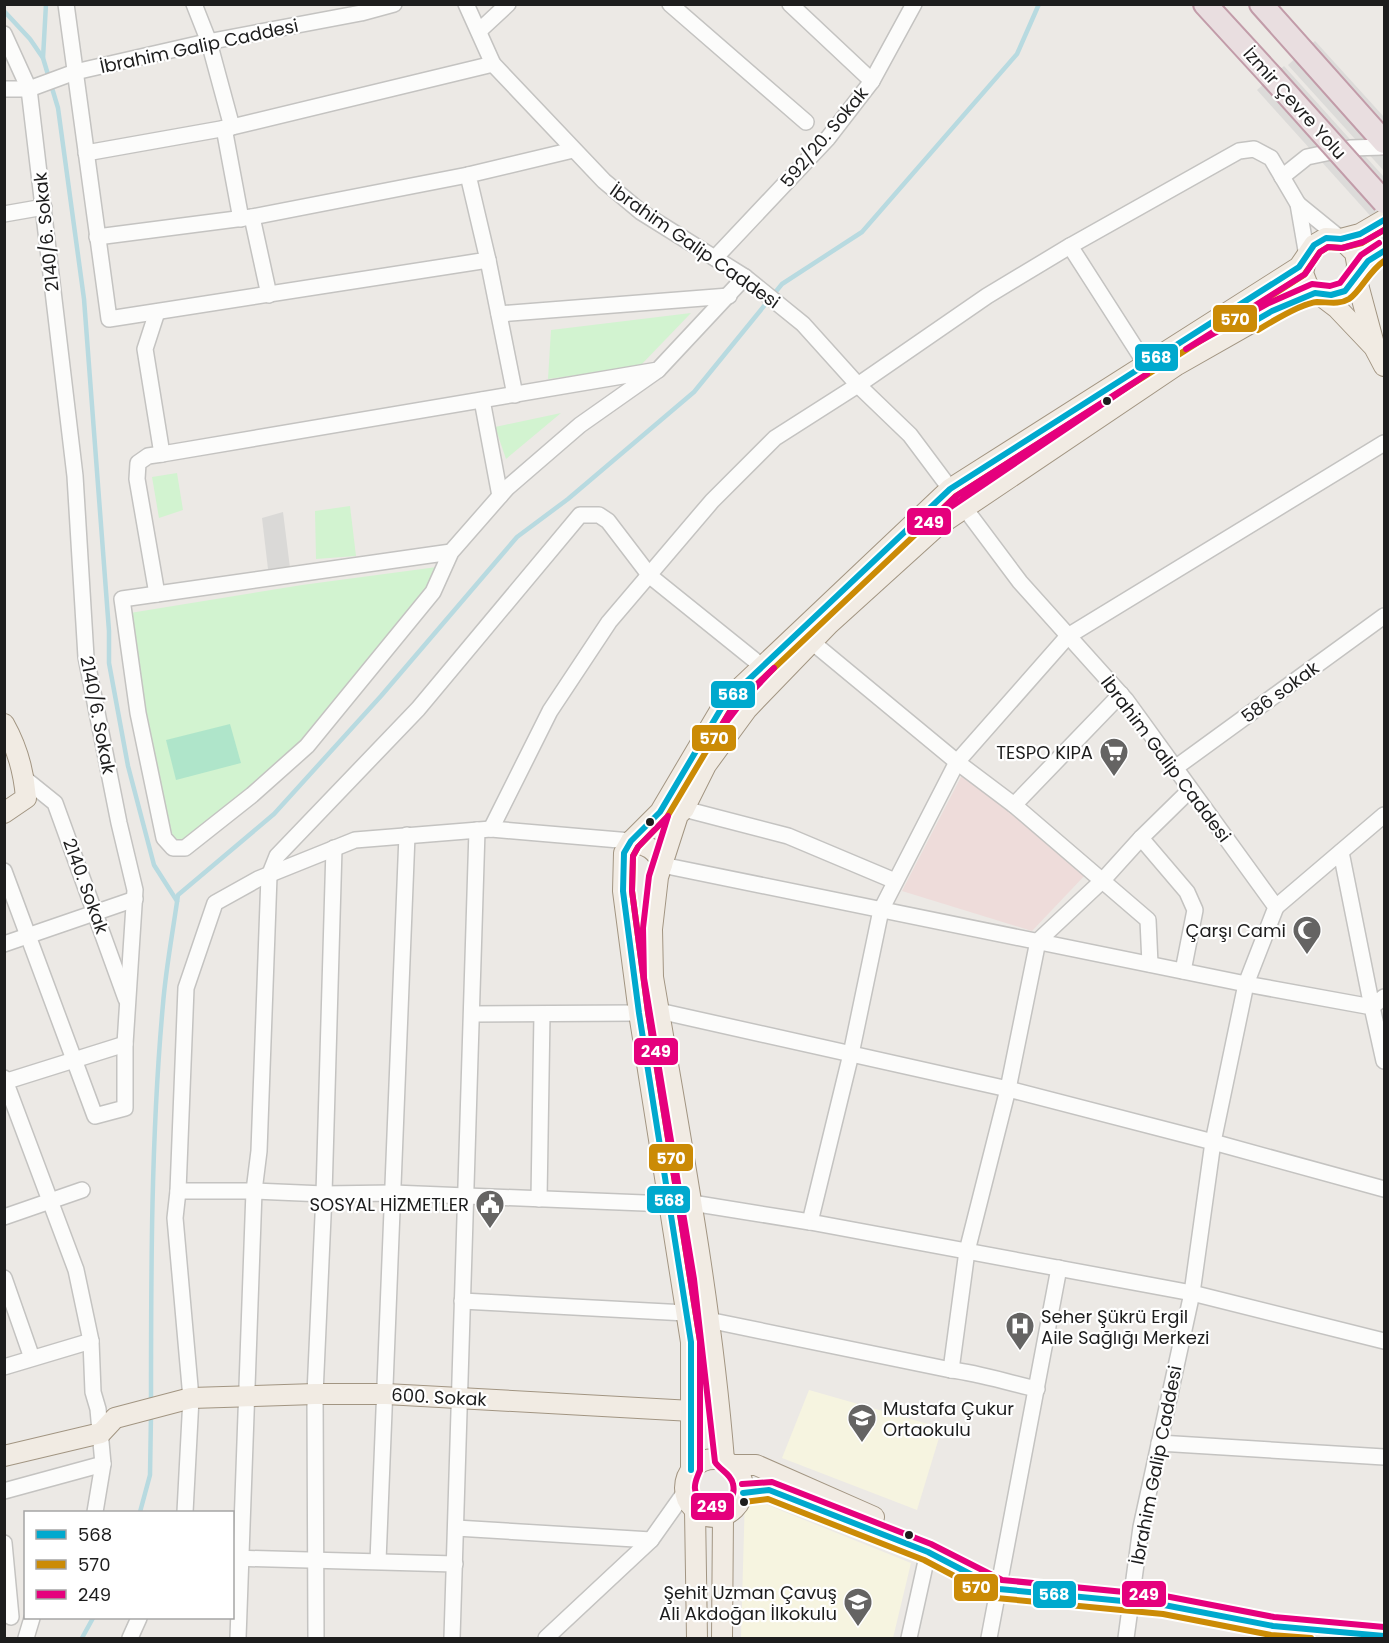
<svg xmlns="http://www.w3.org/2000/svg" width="1389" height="1643" viewBox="0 0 1389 1643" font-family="Poppins,sans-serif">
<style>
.commercial{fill:#eedcda}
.education{fill:#f6f4e0}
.park{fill:#d2f3d0}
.pitch{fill:#afe5ca}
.parking{fill:#dad9d7}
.pier{fill:#dcdbd9}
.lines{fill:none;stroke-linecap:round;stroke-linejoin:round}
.stream{stroke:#b8dae0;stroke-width:4.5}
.minor-casing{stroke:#c4c3c1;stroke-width:18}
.major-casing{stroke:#a29582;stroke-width:22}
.highway-casing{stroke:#c29ca9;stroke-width:26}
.minor{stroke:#fcfcfb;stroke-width:15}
.major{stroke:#f1ebe3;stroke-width:20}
.highway{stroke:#e9dee0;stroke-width:22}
.highway-bridge-casing{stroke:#c29ca9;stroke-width:26;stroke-linecap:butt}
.highway-bridge{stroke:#e9dee0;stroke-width:22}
.bus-1-casing{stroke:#fff;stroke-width:10}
.bus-2-casing{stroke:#fff;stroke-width:10}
.bus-3-casing{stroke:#fff;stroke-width:10}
.bus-1{stroke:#00a9ce;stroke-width:6}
.bus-2{stroke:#cb8b06;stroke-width:6}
.bus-3{stroke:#e5007d;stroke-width:6}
.bus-dot{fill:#1d1d1d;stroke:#fff;stroke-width:2}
.labels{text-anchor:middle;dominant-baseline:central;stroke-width:4.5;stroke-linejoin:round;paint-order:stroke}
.street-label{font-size:18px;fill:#1d1d1d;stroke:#fff}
.poi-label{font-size:18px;fill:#1d1d1d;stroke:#fff;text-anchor:end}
.line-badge{stroke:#fff;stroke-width:2}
.badge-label{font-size:16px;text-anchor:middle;font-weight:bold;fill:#fff}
</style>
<rect width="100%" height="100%" fill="#ece9e5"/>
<polygon class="commercial" points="963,773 1088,872 1032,931 902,891"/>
<g class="education">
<polygon points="809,1390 942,1428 917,1510 782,1458"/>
<polygon points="745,1496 911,1563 893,1638 741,1638"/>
</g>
<g class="park">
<polygon points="691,313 639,367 548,379 551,330"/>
<polygon points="561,413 506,459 495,427"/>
<polygon points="177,473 183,510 159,518 152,477"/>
<polygon points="350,506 356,556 316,559 315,511"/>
<polygon points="437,567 427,591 283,761 191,836 181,841 173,837 147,733 130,613 302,585"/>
</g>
<polygon class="pitch" points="230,724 241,763 176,780 166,740"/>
<polygon class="parking" points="283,512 290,568 268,569 262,518"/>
<g class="pier">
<polygon points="1315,41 1384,117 1384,171 1288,65"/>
<polygon points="1284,66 1384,177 1384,231 1257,90"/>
</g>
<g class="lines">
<g class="stream">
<polyline points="4,11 30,39 43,58 58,108 84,299 109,631 109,663 128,766 154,865 177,901"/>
<polyline points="43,58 46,4"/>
<path d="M151,1404C151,1271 151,1136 163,1004C166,967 173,931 178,895L274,814L381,696L517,537L568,499L694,392L782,284L862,232L1017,54L1039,4"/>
<polyline points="140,1512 150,1475 151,1415"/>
<polyline points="82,1638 93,1618"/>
</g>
<g class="minor-casing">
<g id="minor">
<polyline points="66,4 109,319 488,260 468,175 573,150"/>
<polyline points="194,4 209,42 232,127 493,64"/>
<polyline points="466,4 493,64 604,181 641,212 745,277 803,324 858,385 910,435 1020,582 1126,700 1276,907 1246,984 1213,1142 1192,1293 1141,1527 1126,1638"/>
<polyline points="670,4 806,122"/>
<polyline points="790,4 872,81"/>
<polyline points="479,31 508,4"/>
<polyline points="4,34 29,89 75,476 86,657 119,823 135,890 125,1044 125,1108 95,1116 4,871"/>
<polyline points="4,89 29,89 75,72 202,43 361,13 394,4"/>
<polyline points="224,128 241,219"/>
<polyline points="86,153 232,127"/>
<polyline points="1282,177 1307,157 1350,148 1384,147"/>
<polyline points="1298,204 1341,239"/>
<polyline points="4,214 44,207"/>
<polyline points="252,217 269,295"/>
<polyline points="97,237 252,217 468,175"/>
<polyline points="1070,246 1145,363"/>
<polyline points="715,258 828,138 872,81 914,4"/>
<polyline points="488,260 515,395"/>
<polyline points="157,312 145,349 162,454 658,370 745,277"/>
<polyline points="499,314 729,296"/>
<polyline points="482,400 500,496"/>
<polyline points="451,552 122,599 138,713 164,838 173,848 185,848 252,795 307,746 433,592 451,552 507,488 580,425 658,370"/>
<polyline points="157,594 137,479 138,463 148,456 162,454"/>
<polyline points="812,642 957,762 1014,805 1148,920 1150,964"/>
<polyline points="1175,768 1384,616"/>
<polyline points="24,778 55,803 126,999"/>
<polyline points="1014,805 1121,694"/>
<polyline points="684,809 788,836 895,881"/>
<polyline points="491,829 550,711 609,622 712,501 775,438 858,385 987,296 1070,246 1239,151 1254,149 1271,158 1298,204 1307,256"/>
<polyline points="1141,838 1187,892 1195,910 1183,971"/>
<polyline points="1341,852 1372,1007 1384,997"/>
<polyline points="662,865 1246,984 1372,1007 1384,1061"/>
<polyline points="1276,907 1384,815"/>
<polyline points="4,944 135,899"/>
<polyline points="659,1011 1008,1089 1213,1142 1384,1189"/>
<polyline points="472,1014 639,1013"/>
<polyline points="4,1078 76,1270 91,1341 93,1392 98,1409 103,1464 95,1512"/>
<polyline points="4,1082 125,1044"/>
<polyline points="178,1191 254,1191 324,1194 393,1193 669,1204"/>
<polyline points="539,1199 542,1014"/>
<polyline points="693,1214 692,1203 810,1222 1192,1293 1384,1341"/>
<polyline points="4,1217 82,1190"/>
<polyline points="810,1222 851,1054 881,910 957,762 1068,636 1384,443"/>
<polyline points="4,1278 32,1358"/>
<polyline points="462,1301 686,1313"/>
<path d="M708,1320L951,1370C980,1373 1008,1383 1037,1389"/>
<polyline points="4,1367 91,1341"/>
<polyline points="951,1370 967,1251 1008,1089 1038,941 1103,880 1141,838 1190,790"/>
<polyline points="1159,1443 1384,1457"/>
<polyline points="4,1491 103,1464"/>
<polyline points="185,1512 191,1398 175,1218 178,1191 186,988 215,903 258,879 355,840 491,829 631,841"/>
<polyline points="456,1528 651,1540"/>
<polyline points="4,1543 11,1617"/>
<polyline points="232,1558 455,1564"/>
<polyline points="378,1561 407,835"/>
<polyline points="26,1638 32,1618"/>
<polyline points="130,1638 139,1618"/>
<polyline points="238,1638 254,1191 259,1151 269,876 277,856 418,709 580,515 599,515 608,521 650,576 763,667"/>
<polyline points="316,1638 315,1394 324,1194 334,848"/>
<polyline points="452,1638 477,830"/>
<polyline points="546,1638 651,1540 685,1492"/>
<polyline points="909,1638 928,1552"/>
<polyline points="989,1638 1059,1268"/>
</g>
</g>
<g class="major-casing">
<g id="major">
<polyline points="1341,239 1355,253 1357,264 1356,277 1374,344"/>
<polyline points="1307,256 1303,273 1308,286 1337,308 1374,347 1384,366"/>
<path d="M4,724C17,747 24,773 26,798L4,813"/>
<path d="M631,841C646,845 657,849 662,865"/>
<polyline points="4,1456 101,1433 115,1418 191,1398 315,1394 386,1394 692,1411"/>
<circle cx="714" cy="1488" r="29"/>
<path d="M724,1460C711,1298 680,1137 653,977L652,929L658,877L678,815L684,809L706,765L747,709L829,624L935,528L1177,365L1272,311L1315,293L1331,295L1345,291L1368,261L1384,251"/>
<polyline points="732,1465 756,1465 874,1517"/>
<polyline points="691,1470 691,1342 639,1013 623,891 624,853 631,841 660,812 725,702 950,489 1299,267 1314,245 1326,238 1341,239 1360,234 1384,220"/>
<polyline points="743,1493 769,1490 928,1552 999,1589 1164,1605 1273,1626 1384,1636"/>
<polyline points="695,1510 697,1638"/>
<polyline points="722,1638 723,1516"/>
</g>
</g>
<g class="highway-casing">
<g id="highway">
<polyline points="1205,4 1271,76"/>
<polyline points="1261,4 1384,142"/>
</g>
</g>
<use href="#minor" class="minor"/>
<use href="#major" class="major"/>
<use href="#highway" class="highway"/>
<g class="highway-bridge-casing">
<polyline id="highway-bridge" points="1271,76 1384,202"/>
</g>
<use href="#highway-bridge" class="highway-bridge"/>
<g class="bus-1-casing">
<g id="bus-1">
<polyline points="1253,322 1272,311 1315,293 1331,295 1345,291 1368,261 1384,251"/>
<polyline points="691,1470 691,1342 639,1013 623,891 624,853 631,841 660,812 725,702 950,489 1299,267 1314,245 1326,238 1341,239 1360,234 1384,220"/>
<polyline points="743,1493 769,1490 928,1552 999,1589 1164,1605 1273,1626 1384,1636"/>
</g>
</g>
<g class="bus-2-casing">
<g id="bus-2">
<path d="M1258,330C1271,322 1303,303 1317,302C1328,302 1339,305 1349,299C1361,291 1368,272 1384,261"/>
<polyline points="700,1470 700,1341 648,1012 632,891 633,856 638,847 667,817 732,708 956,496 1304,275 1320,252 1328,247 1342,248 1362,243 1384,230"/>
<polyline points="744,1502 768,1499 924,1560 996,1598 1163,1614 1271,1635 1311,1638"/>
</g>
</g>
<g class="bus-3-casing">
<g id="bus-3">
<polyline points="1379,243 1361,255 1340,283 1330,286 1312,284 1269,303 1186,349 1305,274 1320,252 1328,247 1342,248 1363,242 1384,230"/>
<polygon points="1147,374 930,521 929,522 956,496"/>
<polygon points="774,668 741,703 712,741 732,708"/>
<path d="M668,816L649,876L643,928L644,978L694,1279L715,1462C720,1470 731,1474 733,1484C739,1510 698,1516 695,1489C694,1482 698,1476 700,1470V1341L648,1012L632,891L633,856L638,847Z"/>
<polyline points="742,1484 772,1482 931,1544 1002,1580 1165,1596 1274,1617 1384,1627"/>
</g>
</g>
<use href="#bus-1" class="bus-1"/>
<use href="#bus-2" class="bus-2"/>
<use href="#bus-3" class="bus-3"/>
</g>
<defs>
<g id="supermarket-pin" transform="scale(1.5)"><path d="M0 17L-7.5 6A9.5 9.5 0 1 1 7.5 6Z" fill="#656463" stroke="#fff"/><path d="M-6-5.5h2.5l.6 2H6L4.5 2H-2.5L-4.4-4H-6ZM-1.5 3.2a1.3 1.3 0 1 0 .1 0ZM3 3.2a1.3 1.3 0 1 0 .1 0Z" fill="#fff"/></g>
<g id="mosque-pin" transform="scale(1.5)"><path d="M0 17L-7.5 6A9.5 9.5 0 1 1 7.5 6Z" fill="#656463" stroke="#fff"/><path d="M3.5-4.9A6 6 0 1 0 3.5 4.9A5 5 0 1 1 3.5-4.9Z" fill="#fff"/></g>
<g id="civic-pin" transform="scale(1.5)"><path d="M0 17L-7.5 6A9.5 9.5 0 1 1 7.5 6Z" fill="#656463" stroke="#fff"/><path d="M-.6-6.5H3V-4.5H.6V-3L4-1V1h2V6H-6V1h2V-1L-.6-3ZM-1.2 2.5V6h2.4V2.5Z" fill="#fff"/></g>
<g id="hospital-pin" transform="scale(1.5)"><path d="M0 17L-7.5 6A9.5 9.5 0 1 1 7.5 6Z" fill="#656463" stroke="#fff"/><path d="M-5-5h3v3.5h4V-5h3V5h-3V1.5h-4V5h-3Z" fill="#fff"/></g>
<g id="school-pin" transform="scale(1.5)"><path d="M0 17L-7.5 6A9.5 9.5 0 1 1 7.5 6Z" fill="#656463" stroke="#fff"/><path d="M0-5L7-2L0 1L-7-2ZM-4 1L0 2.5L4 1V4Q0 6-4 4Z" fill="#fff"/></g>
</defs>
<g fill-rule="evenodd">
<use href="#supermarket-pin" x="1114" y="752"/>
<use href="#mosque-pin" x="1307" y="930"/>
<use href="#civic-pin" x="490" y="1204"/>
<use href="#hospital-pin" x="1020" y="1326"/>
<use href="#school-pin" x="862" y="1418"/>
<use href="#school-pin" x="858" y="1602"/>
</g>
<g class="bus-dot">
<circle cx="1107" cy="401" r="5"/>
<circle cx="650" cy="822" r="5"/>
<circle cx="744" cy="1502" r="5"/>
<circle cx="909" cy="1535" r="5"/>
</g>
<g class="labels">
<g class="street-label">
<text transform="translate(199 46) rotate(-12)">İbrahim Galip Caddesi</text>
<text transform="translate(1295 103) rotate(48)">İzmir Çevre Yolu</text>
<text transform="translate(824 137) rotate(-50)">592/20. Sokak</text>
<text transform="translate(46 232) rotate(-96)">2140/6. Sokak</text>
<text transform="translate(695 246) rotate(35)">İbrahim Galip Caddesi</text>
<text transform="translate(1280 692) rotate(-36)">586 sokak</text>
<text transform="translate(98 715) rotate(79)">2140/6. Sokak</text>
<text transform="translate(1166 759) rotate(53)">İbrahim Galip Caddesi</text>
<text transform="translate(86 886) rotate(70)">2140. Sokak</text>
<text transform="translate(439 1397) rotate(3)">600. Sokak</text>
<text transform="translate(1156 1465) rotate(-79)">İbrahim Galip Caddesi</text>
</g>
<g class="poi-label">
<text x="1093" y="752">TESPO KIPA</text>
<text x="1286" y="930">Çarşı Cami</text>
<text x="469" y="1204">SOSYAL HİZMETLER</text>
<text x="1041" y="1316" text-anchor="start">Seher Şükrü Ergil<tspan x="1041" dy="21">Aile Sağlığı Merkezi</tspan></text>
<text x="883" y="1408" text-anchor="start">Mustafa Çukur<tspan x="883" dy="21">Ortaokulu</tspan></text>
<text x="837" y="1592">Şehit Uzman Çavuş<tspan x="837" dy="21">Ali Akdoğan İlkokulu</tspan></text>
</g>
</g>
<g class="line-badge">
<rect x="1212" y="304" width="46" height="29" rx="6" fill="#cb8b06"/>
<rect x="1134" y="343" width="45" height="29" rx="6" fill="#00a9ce"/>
<rect x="906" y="507" width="46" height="29" rx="6" fill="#e5007d"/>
<rect x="710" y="680" width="46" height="29" rx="6" fill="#00a9ce"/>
<rect x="691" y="724" width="46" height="28" rx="6" fill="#cb8b06"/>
<rect x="633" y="1037" width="46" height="29" rx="6" fill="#e5007d"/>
<rect x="648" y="1143" width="46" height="29" rx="6" fill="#cb8b06"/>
<rect x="646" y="1185" width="45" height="29" rx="6" fill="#00a9ce"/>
<rect x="690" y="1492" width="45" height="29" rx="6" fill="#e5007d"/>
<rect x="953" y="1573" width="46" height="29" rx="6" fill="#cb8b06"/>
<rect x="1121" y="1580" width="46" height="28" rx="6" fill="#e5007d"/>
<rect x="1032" y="1580" width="45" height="29" rx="6" fill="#00a9ce"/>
</g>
<g class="badge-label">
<text x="1235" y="325">570</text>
<text x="1156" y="363">568</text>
<text x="929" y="528">249</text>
<text x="733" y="700">568</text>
<text x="714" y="744">570</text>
<text x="656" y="1057">249</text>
<text x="671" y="1164">570</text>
<text x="669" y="1206">568</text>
<text x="712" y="1512">249</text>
<text x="976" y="1593">570</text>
<text x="1144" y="1600">249</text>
<text x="1054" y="1600">568</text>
</g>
<rect width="1389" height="1643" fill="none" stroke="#1d1d1d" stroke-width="12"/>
<rect x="24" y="1511" width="210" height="108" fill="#ffffff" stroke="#a5a5a5" stroke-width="1.5"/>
<rect x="36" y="1530" width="30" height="9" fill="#00a9ce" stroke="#a5a5a5" stroke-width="1.5"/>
<text x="78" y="1541" font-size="18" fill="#1d1d1d">568</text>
<rect x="36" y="1560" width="30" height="9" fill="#cb8b06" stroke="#a5a5a5" stroke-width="1.5"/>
<text x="78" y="1571" font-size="18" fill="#1d1d1d">570</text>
<rect x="36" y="1590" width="30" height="9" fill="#e5007d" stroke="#a5a5a5" stroke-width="1.5"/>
<text x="78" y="1601" font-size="18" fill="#1d1d1d">249</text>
</svg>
